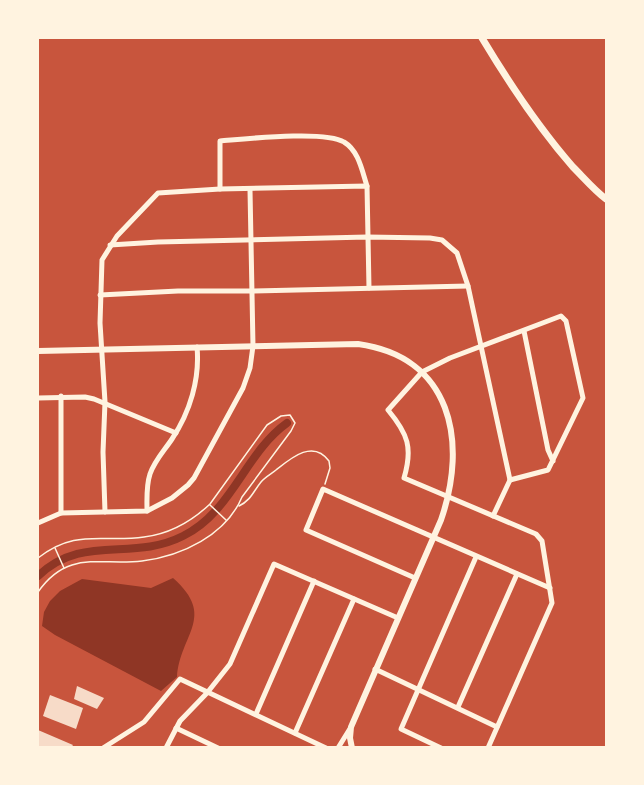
<svg xmlns="http://www.w3.org/2000/svg" width="644" height="785" viewBox="0 0 644 785" font-family="'Archivo Narrow',sans-serif">
<style>
.water{fill:#8f3625}
.lines{fill:none;stroke-linecap:round;stroke-linejoin:round}
.canal{stroke:#8f3625;stroke-width:8}
.building{fill:#f7dbc8}
.path{stroke:#fff3e0;stroke-width:1.5}
.minor{stroke:#fff3e0;stroke-width:5}
.tertiary{stroke:#fff3e0;stroke-width:6}
.secondary{stroke:#fff3e0;stroke-width:7}
</style>
<rect width="100%" height="100%" fill="#c8553d"/>
<path class="water" d="M173,578C217,617 180,634 177,677L161,691L55,635L42,626L44,612L50,601L60,591L82,579L151,588Z"/>
<g class="lines">
<path class="canal" d="M38,576C83,533 132,562 183,536C232,512 245,453 287,423"/>
</g>
<g class="building">
<polygon points="77,686 104,698 97,709 74,699"/>
<polygon points="50,695 83,708 76,729 43,716"/>
<polygon points="38,730 73,745 71,748 38,748"/>
</g>
<g class="lines">
<g class="path">
<polyline points="210,505 226,520"/>
<path d="M239,506C251,500 253,492 261,482C265,477 271,474 276,470C291,458 313,439 329,461L330,468L325,484"/>
<polyline points="55,548 64,568"/>
<path d="M38,558C76,528 102,543 144,537C169,534 192,521 210,504L267,425L281,416L290,415L295,423L291,431L242,497C226,535 182,556 142,561C100,566 68,549 38,592"/>
</g>
<g class="minor">
<path d="M220,189V141C245,139 325,130 344,142C359,151 362,171 367,186"/>
<polyline points="110,245 158,242 367,237 430,238 442,240 457,253 468,286 510,480 493,516"/>
<polyline points="100,295 178,291 252,291 468,286"/>
<polyline points="524,331 548,450 553,461"/>
<polyline points="38,398 85,397 94,399 176,433"/>
<path d="M147,511C147,499 146,486 150,474C155,460 164,451 172,439C190,412 200,379 197,347"/>
<polyline points="105,512 103,452 105,402 100,323 102,260 117,236 158,193 220,189 367,186 369,288"/>
<polyline points="61,513 61,396"/>
<polyline points="38,523 61,513 147,511 172,498 188,485 194,478 243,388 250,368 253,346 250,190"/>
<polyline points="415,578 306,530 323,489 550,588"/>
<polyline points="375,669 497,727"/>
<polyline points="458,707 517,574"/>
<polyline points="256,714 314,581"/>
<polyline points="176,728 218,748"/>
<polyline points="295,733 354,599"/>
<polyline points="103,748 144,722 180,679 326,748"/>
<polyline points="166,748 180,721 207,693 230,664 274,564 398,618"/>
<polyline points="338,748 351,727"/>
<polyline points="441,748 401,729 476,557"/>
<path d="M488,748L552,603L542,541L536,534L404,478C413,448 408,434 388,410L422,372L450,358L561,316L566,321L583,398L548,470L510,480"/>
</g>
<path class="tertiary" d="M38,351L358,344C452,357 468,442 441,520L351,727L350,738L352,748"/>
<path class="secondary" d="M482,38C509,83 538,127 573,167C584,178 594,190 606,199"/>
</g>
<rect width="644" height="785" fill="none" stroke="#fff3e0" stroke-width="78"/>
</svg>
